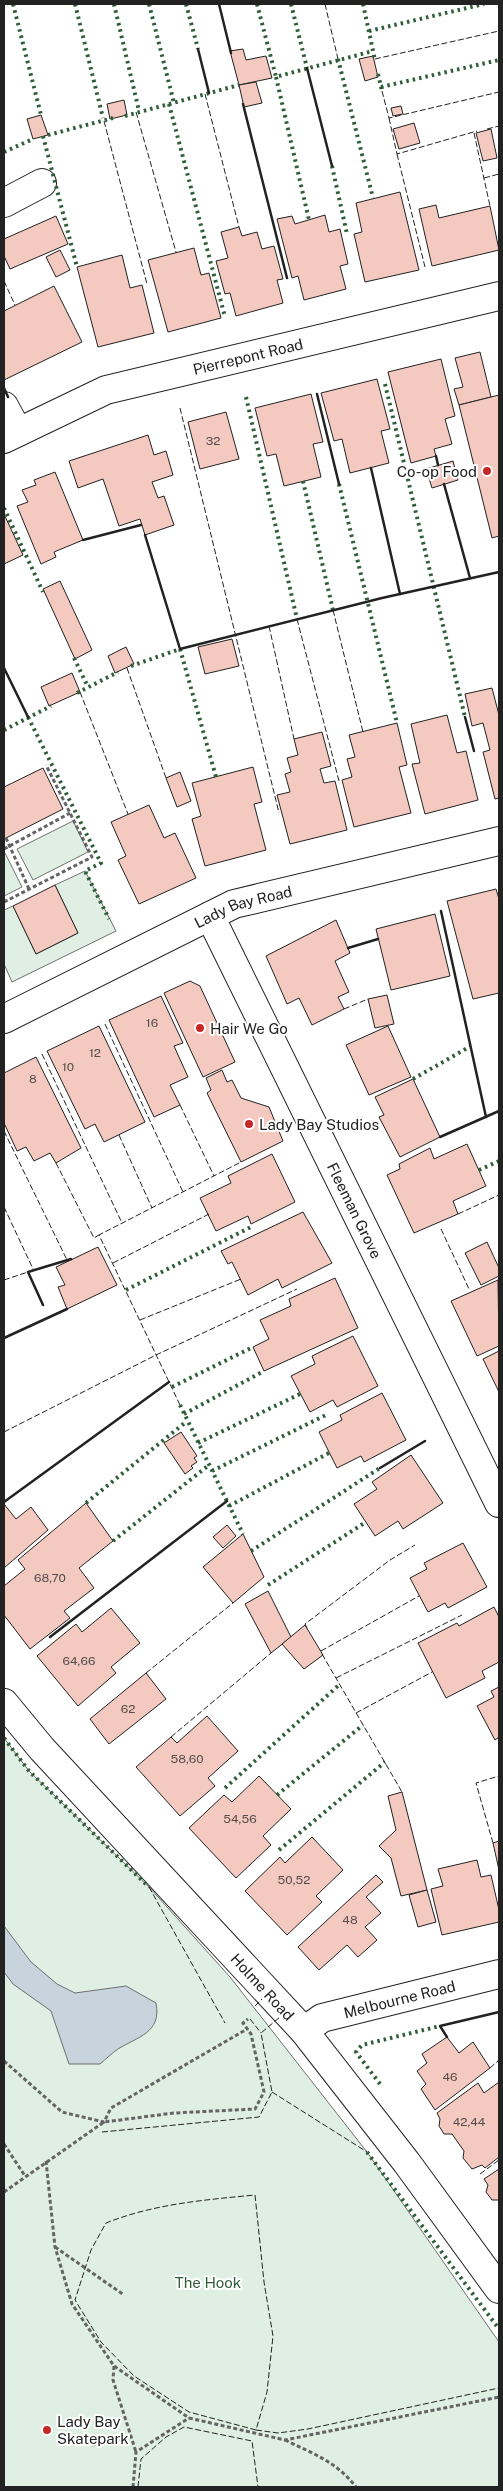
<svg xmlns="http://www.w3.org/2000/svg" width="503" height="2491" viewBox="0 0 503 2491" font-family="'Public Sans',sans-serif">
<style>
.green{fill:#e0efe3;stroke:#6f6f6f}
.water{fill:#c7d3dd;stroke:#6f6f6f}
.building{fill:#f3c9c0;stroke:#222}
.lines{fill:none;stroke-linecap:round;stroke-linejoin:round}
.minor-casing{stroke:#222;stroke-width:30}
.path{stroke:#646464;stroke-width:3;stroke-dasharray:4 2.5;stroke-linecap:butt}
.minor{stroke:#fff;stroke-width:28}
.hedge{stroke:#2f5e38;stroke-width:4;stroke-dasharray:2.5 4;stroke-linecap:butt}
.fence{stroke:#222;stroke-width:1;stroke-dasharray:6 2.5;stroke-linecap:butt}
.wall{stroke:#222;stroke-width:2.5}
.poi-dot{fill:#c62828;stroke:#fff;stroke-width:2}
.labels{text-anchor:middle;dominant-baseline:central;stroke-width:4;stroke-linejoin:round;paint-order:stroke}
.number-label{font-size:12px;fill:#564c4a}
.street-label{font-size:15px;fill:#222;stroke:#fff}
.poi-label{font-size:15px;fill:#222;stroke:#fff;text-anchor:start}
.park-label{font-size:15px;fill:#2f5e38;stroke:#fff}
</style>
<rect width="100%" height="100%" fill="#fff"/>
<g class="green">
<polygon points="73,821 88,852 33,880 17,849"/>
<polygon points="5,853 22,887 4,896 4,854"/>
<polygon points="85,871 116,931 12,982 4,964 4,910 13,906 36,954 78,933 55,885"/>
<polygon points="4,1738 29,1771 149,1887 230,1977 367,2152 499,2342 499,2487 4,2487"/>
</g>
<path class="water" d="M4,1926L31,1962L57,1984L75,1993L126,1986L156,2003C162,2033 137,2037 118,2049C112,2053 106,2059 100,2064H69L51,2011L13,1984L4,1972Z"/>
<g class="building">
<polygon points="243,49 246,60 266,56 272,78 239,85 230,51"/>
<polygon points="373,56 378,77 365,81 359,59"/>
<polygon points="256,82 262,103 244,107 239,85"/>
<polygon points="124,100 127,115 110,119 107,104"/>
<polygon points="401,106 403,114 393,116 391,108"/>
<polygon points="41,115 48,135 33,139 27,119"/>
<polygon points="414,123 420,143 399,149 393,129"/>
<polygon points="491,129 497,158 483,161 476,133"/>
<polygon points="400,192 419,270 365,282 354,234 362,232 356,203"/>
<polygon points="436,205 439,218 490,206 499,250 432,266 419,209"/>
<polygon points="325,215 329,232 340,229 348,264 340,266 346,289 304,300 298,276 292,278 277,219 292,216 295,224"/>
<polygon points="56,216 68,244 10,269 4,256 4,239"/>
<polygon points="239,227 242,236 257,232 262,249 274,246 283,279 277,280 283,303 236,316 230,293 225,294 216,261 228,258 221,232"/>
<polygon points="194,248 201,275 209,273 221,318 168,332 148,260"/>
<polygon points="60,250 70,270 56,277 46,257"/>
<polygon points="122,255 130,288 142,285 154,333 98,347 77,267"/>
<polygon points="54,286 82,342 4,380 4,311"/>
<polygon points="480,352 491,397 459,405 454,389 463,387 455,358"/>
<polygon points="441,359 455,416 445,419 452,444 434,449 436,456 411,463 388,372"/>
<polygon points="377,379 390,429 381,431 389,463 350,473 342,439 334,441 321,393"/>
<polygon points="311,394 323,442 313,444 321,477 284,486 276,454 267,456 255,408"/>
<polygon points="499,395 499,536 492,538 459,405"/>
<polygon points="226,412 239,459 200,469 188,422"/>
<polygon points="148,435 154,455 166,451 173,475 152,482 158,498 164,496 174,525 145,535 140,519 119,526 103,479 78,488 69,461"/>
<polygon points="453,461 458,480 432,488 426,469"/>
<polygon points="55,472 83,540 54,552 56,557 41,564 17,506 28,502 22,490 36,485 34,480"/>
<polygon points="4,514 23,555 4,564"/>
<polygon points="60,581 92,650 75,659 43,589"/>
<polygon points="232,639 239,666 205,674 198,647"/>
<polygon points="126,647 134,664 115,673 108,656"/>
<polygon points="72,673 80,692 49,706 41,687"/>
<polygon points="492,688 499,715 499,798 495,799 483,752 490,750 483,723 472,726 465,694"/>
<polygon points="447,715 457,753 466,751 478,800 425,814 412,764 420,763 411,724"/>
<polygon points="397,723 407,765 399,767 411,813 354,827 342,780 352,777 347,759 355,757 349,735"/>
<polygon points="322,732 331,766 320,769 324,783 335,781 347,830 290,844 277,795 290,792 285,774 291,772 287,758 298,755 294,739"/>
<polygon points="253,767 262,802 254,804 266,850 205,866 192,819 201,816 192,783"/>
<polygon points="43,768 63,809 4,839 4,787"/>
<polygon points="180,772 191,801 177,807 166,778"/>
<polygon points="149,805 164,838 175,833 196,878 139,904 118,860 126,856 111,822"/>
<polygon points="55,885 78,933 36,954 13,906"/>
<polygon points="496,889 499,899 499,993 473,999 447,901"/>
<polygon points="435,914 450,976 391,990 376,929"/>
<polygon points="336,920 350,953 335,961 349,992 338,997 344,1009 312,1025 299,998 287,1004 266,956"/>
<polygon points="190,981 200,986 235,1062 203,1077 164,993"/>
<polygon points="387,995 394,1024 375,1028 368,999"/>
<polygon points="161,996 183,1043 174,1046 188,1077 170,1085 180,1105 154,1117 109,1020"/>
<polygon points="99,1026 145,1122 104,1142 95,1124 85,1129 47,1051"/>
<polygon points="388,1026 411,1077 369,1095 346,1045"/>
<polygon points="36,1057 81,1148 56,1163 50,1153 34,1161 26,1147 17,1151 4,1123 4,1073"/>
<polygon points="222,1070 227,1082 232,1080 241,1098 269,1107 283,1141 241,1162 207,1093 211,1090 206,1078"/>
<polygon points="413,1079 440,1137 400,1157 379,1117 384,1115 375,1097"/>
<polygon points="467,1144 486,1186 453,1201 458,1214 414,1233 387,1175 400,1169 399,1164 430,1148 434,1159"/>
<polygon points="272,1154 295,1202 251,1224 248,1216 216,1231 200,1198 231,1183 228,1176"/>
<polygon points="303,1212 332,1263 282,1288 278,1279 248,1295 232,1262 228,1264 221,1251"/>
<polygon points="487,1242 499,1268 499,1276 481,1285 465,1253"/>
<polygon points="98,1247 117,1285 67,1309 58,1287 65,1285 56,1267"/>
<polygon points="335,1278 358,1328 264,1371 253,1347 269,1339 260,1320 291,1306 289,1299"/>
<polygon points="498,1280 499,1346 477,1356 451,1301"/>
<polygon points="353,1336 378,1386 337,1407 333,1400 310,1412 291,1376 315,1364 312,1356"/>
<polygon points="499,1351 499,1392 483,1359"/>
<polygon points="382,1393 406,1440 364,1462 361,1456 337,1468 319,1432 342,1420 340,1415"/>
<polygon points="181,1432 197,1456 194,1458 197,1462 191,1466 193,1468 185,1474 164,1443"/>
<polygon points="411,1455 443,1503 403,1529 398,1521 375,1536 354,1504 377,1489 372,1482"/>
<polygon points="86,1503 113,1541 79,1568 94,1588 64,1611 70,1618 30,1649 4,1615 4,1586 25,1569 18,1560"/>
<polygon points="4,1504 16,1519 31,1507 48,1530 4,1568"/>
<polygon points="227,1525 236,1536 223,1548 213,1537"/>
<polygon points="243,1534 264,1577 233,1603 203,1567"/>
<polygon points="463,1543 487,1587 448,1608 445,1603 428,1612 410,1578 427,1569 424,1563"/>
<polygon points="268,1591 291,1637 271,1653 245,1604"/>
<polygon points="494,1607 499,1617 499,1662 482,1671 485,1678 446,1698 418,1643 457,1623 459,1626"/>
<polygon points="111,1608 140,1643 111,1667 116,1673 78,1706 37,1656 76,1624 82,1632"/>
<polygon points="305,1625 323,1655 304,1669 282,1644"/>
<polygon points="146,1673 166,1699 109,1744 90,1719"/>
<polygon points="499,1687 499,1737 495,1740 477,1706 494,1697 491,1691"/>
<polygon points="207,1716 238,1751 208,1778 215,1786 180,1816 136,1767 171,1737 177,1743"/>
<polygon points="259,1776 291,1809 263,1836 271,1845 236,1878 189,1828 224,1795 232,1802"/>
<polygon points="402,1792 427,1890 401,1896 391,1858 379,1846 396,1830 388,1796"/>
<polygon points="312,1837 343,1870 316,1896 322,1902 287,1935 245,1891 280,1857 285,1863"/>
<polygon points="499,1841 499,1870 493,1843"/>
<polygon points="477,1860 481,1877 491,1875 499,1910 499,1922 442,1935 431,1889 443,1886 438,1869"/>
<polygon points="376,1875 383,1882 366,1897 381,1913 365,1927 377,1940 358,1957 347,1945 319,1970 298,1947"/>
<polygon points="427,1890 436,1922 418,1927 409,1895"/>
<polygon points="447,2037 459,2053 473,2042 490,2068 435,2110 421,2089 426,2084 417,2071 427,2063 422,2054"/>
<polygon points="499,2082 499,2157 485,2168 482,2165 472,2169 463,2158 464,2151 452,2134 444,2134 439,2126 440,2119 437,2113 478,2083 484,2093"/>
<polygon points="499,2169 499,2200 492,2200 486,2192 488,2185 484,2179"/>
</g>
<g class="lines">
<g class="minor-casing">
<g id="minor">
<polyline points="4,203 42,183"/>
<polyline points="4,406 18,432"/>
<path id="s1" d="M4,439L106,390L499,296"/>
<path id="s2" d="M210,916L499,1503"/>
<path id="s3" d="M4,1019L234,904L499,841"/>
<path id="s4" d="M4,1703L42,1749L304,2031L407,2163L499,2289"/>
<path id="s5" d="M304,2031L322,2018L499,1974"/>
</g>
</g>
<g class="path">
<polyline points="6,838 29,889"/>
<polyline points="4,849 70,813"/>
<polyline points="4,902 92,857 46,765"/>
<polyline points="4,2061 62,2112 104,2122 111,2108 247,2029"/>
<polyline points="4,2144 25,2176"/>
<polyline points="46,2161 55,2247 72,2304 114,2366 189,2418 285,2440 499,2397"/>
<polyline points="4,2192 104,2122 174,2113 255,2109 264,2092 251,2034 243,2023 248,2019"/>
<polyline points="55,2247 124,2295"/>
<polyline points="114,2366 113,2380 136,2452"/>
<path d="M285,2440C312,2453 337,2462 356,2487"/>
<polyline points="92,2445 131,2437"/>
<polyline points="133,2487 136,2452 189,2418"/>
</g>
<use href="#minor" class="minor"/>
<g class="hedge">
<polyline points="13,4 41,115"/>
<polyline points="75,4 103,118"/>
<polyline points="114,4 139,111"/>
<polyline points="149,4 174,103"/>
<polyline points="186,4 198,49"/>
<polyline points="257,4 276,77 274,77"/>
<polyline points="291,4 307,68"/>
<polyline points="363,4 375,60"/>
<polyline points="369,31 484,4"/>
<polyline points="338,59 373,198"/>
<polyline points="378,74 382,91"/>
<polyline points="279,76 373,51"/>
<polyline points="276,77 309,220"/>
<polyline points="381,87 499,60"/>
<polyline points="169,104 225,317"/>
<polyline points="125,116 239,85"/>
<polyline points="48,135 113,118"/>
<polyline points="43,136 77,267"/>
<polyline points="4,152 33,139"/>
<polyline points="332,166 347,234"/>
<polyline points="385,384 465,717"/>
<polyline points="246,397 297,619"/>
<polyline points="303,481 333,610"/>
<polyline points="339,484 397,723"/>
<polyline points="4,508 43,592"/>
<polyline points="74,658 88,687"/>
<polyline points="131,666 180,649 216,777"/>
<polyline points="77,693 118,672"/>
<polyline points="28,717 101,863 85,871 109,919"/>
<polyline points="4,730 51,706"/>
<polyline points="413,1079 471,1046"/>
<polyline points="479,1170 499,1161"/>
<polyline points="126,1290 251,1227"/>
<polyline points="172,1387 253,1347"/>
<polyline points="180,1405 243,1534"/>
<polyline points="184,1414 264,1371"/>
<polyline points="198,1443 300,1394"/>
<polyline points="212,1471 328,1414"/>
<polyline points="86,1503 187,1421"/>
<polyline points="229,1506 329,1453"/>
<polyline points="113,1541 209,1465"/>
<polyline points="251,1551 380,1468"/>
<polyline points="268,1585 366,1522"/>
<polyline points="4,1738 29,1771 149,1887"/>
<polyline points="225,1788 340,1684"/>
<polyline points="277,1795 363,1725"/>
<polyline points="279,1850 385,1762"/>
<polyline points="380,2084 356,2052 362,2045 440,2026"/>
<polyline points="367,2152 499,2329"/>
</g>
<g class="fence">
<polyline points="325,4 338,59"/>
<polyline points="375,59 499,31"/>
<polyline points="382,91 389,118 499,92"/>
<polyline points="205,94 239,227"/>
<polyline points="136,112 176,252"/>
<polyline points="389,118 397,154 477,131"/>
<polyline points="104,121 147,284"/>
<polyline points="487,129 499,126"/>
<polyline points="474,133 490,206"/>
<polyline points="397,154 425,267"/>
<polyline points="484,178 499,174"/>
<polyline points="4,281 15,305"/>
<polyline points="180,408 279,813"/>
<polyline points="333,610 363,732"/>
<polyline points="297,619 339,781"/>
<polyline points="269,626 294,739"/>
<polyline points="127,668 166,778"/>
<polyline points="80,692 128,814"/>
<polyline points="344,1009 368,999"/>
<polyline points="105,1024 183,1192"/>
<polyline points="42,1054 122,1223"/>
<polyline points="180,1105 214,1176"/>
<polyline points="4,1131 67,1260"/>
<polyline points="119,1135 152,1208"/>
<polyline points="56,1163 94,1238 99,1235"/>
<polyline points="4,1207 34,1271"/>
<polyline points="458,1214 499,1195"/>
<polyline points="441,1229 469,1289"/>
<polyline points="113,1263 209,1214"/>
<polyline points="4,1280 28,1272"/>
<polyline points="140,1320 241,1279"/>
<polyline points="180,1405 99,1235 241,1162"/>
<polyline points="4,1432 156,1355 297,1289"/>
<polyline points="307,1628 305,1624 390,1560 415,1545"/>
<polyline points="321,1651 419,1596"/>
<polyline points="322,1654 402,1792"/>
<polyline points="146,1673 233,1603"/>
<polyline points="336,1678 462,1615"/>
<polyline points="356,1713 432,1672"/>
<polyline points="171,1737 271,1653"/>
<polyline points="493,1843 476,1783 499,1776"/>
<polyline points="149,1887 225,2023"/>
<polyline points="255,2006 262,1999"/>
<polyline points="250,2019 261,2033"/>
<polyline points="490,2068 499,2060"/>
<polyline points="272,2092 367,2152"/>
<polyline points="102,2132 259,2117 272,2092 261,2033 280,2017"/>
<polyline points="480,2174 499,2160"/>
<path d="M255,2195L264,2282L273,2336L267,2392L256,2430L189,2412L134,2376L101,2342L75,2300L91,2250L106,2223C154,2204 203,2200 255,2195Z"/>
<polyline points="256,2430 278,2433 308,2429 499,2388"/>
<polyline points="138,2487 141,2459 166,2437 184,2427 252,2441 258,2487"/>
</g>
<g class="wall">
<polyline points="219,4 231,53"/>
<polyline points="198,49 209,93"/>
<polyline points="307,68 332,166"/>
<polyline points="243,104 287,278"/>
<polyline points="4,388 8,397"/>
<polyline points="317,394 339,484"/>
<polyline points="436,456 438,465"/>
<polyline points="371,468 400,594"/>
<polyline points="444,484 470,578"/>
<polyline points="145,535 180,649 382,598 499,572"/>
<polyline points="83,540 141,525"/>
<polyline points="4,668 28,717"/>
<polyline points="465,717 474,751"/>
<polyline points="441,911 486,1117"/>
<polyline points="348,948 378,939"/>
<polyline points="440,1137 499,1111"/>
<polyline points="43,1305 28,1272 71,1259"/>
<polyline points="4,1338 67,1309"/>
<polyline points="380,1468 425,1441"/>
<polyline points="4,1502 169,1382"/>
<polyline points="50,1637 227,1501"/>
<polyline points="447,2037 440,2026 499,2012"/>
</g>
</g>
<g class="poi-dot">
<circle cx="487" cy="471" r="5"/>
<circle cx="200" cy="1028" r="5"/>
<circle cx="249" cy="1124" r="5"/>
<circle cx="47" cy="2430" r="5"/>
</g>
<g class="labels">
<g class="number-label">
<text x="213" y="441">32</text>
<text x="152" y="1023">16</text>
<text x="95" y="1053">12</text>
<text x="68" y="1067">10</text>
<text x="33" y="1079">8</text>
<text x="50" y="1578">68,70</text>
<text x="79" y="1661">64,66</text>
<text x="128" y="1709">62</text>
<text x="187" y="1759">58,60</text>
<text x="240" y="1819">54,56</text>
<text x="294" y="1880">50,52</text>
<text x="350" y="1920">48</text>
<text x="450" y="2077">46</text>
<text x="469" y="2122">42,44</text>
</g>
<g class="street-label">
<text stroke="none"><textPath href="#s1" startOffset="259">Pierrepont Road</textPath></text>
<text stroke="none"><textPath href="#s3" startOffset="265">Lady Bay Road</textPath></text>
<text stroke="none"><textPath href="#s2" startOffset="328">Fleeman Grove</textPath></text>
<text stroke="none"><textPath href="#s4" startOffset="384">Holme Road</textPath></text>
<text stroke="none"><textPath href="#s5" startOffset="102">Melbourne Road</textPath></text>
</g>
<g class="poi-label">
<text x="477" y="471" text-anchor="end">Co-op Food</text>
<text x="210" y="1028">Hair We Go</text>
<text x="259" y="1124">Lady Bay Studios</text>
<text x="57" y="2421">Lady Bay<tspan x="57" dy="17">Skatepark</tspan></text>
</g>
<g class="park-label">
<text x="208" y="2282">The Hook</text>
</g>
</g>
<rect width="503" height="2491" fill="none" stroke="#222222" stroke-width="10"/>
</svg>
